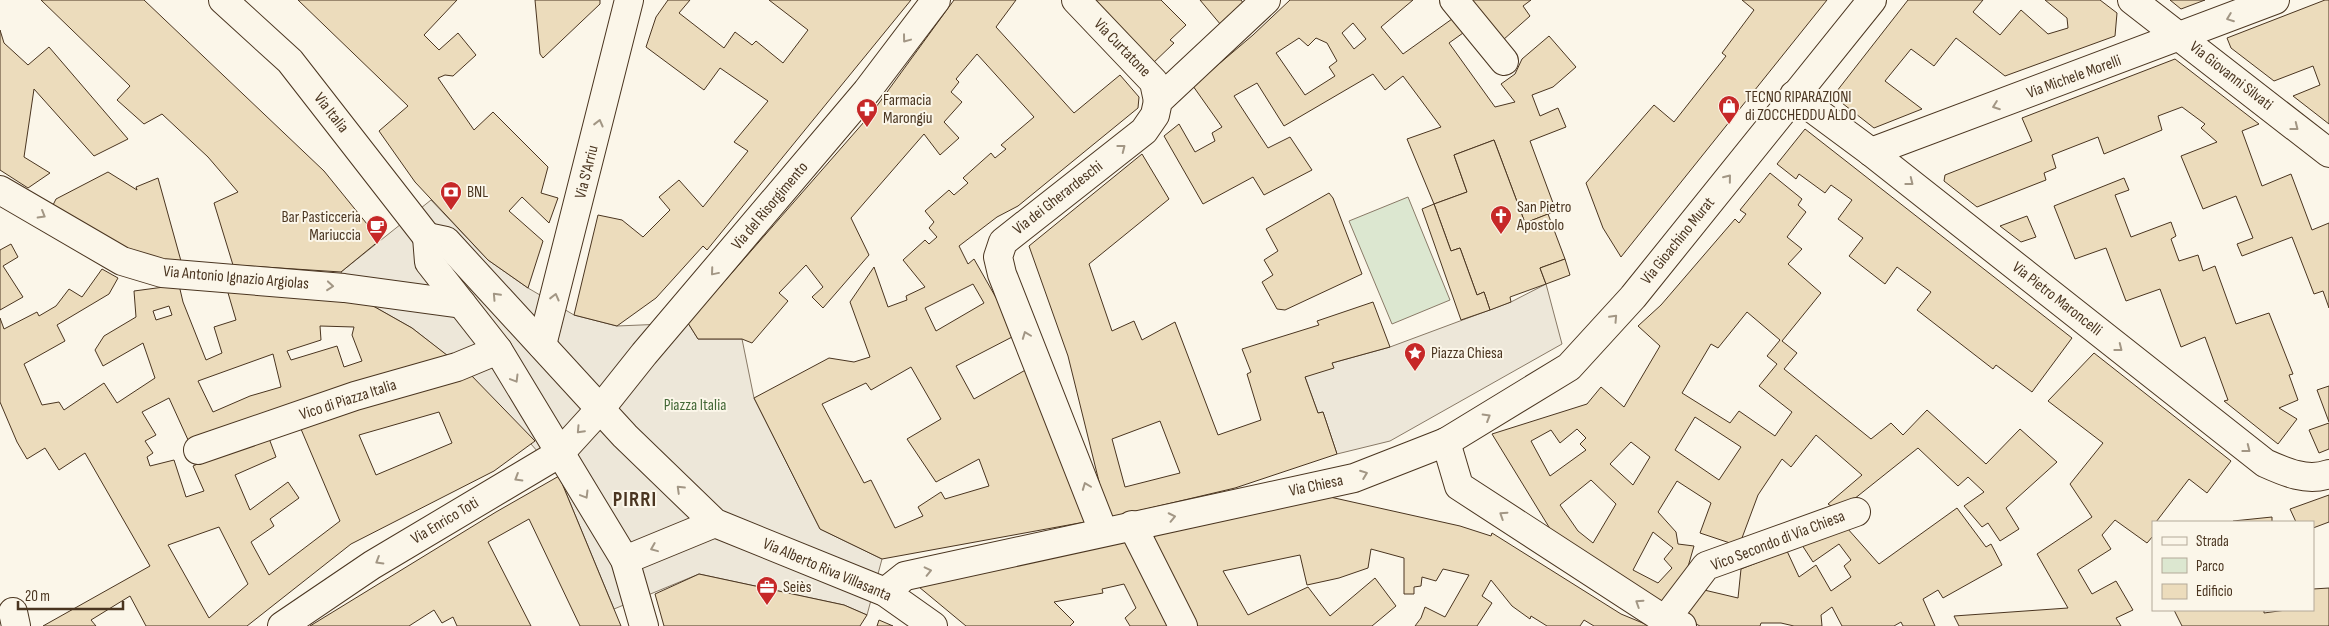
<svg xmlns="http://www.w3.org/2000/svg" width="2329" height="626" viewBox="0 0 2329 626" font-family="'Sofia Sans Condensed',sans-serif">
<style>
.green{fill:#dce7d0;stroke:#887966}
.parking{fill:#ede7d9;stroke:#887966}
.building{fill:#ecdcbc;stroke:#4a3520;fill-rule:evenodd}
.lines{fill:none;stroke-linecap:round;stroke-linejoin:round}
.minor-casing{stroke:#4a3520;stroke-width:30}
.minor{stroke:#fbf6e9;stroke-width:28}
.oneway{stroke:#a29684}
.labels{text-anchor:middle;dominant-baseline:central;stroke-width:4;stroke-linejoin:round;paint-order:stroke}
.street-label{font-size:16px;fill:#4a3520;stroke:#fbf6e9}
.poi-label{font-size:16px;fill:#4a3520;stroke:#fbf6e9;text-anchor:start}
.park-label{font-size:16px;fill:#436837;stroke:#fbf6e9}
.district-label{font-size:21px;font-weight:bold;letter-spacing:1px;fill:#4a3520;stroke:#fbf6e9}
</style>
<rect width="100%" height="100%" fill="#fbf6e9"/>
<polygon class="green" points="1408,197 1450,300 1392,324 1349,221"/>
<g class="parking">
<polygon points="431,200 488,260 528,288 574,315 617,326 688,323 698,339 742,339 754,398 820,529 882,559 867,615 844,605 699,574 614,609 559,476 468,372 412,328 366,302 341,272"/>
<polygon points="1546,284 1562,344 1390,441 1337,454 1323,412 1318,413 1305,377 1332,363 1390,347 1511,302"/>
</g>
<g class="building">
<polygon points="41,0 144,0 324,171 380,240 341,272 233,265 214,203 238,192 208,157 162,114 144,124 117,100 130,86"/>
<polygon points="298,0 457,0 424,35 439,50 458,33 476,55 453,76 445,75 438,78 474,130 493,112 548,167 541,193 558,198 549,223 522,197 509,211 543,241 528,288 488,260 415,182 379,131 408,106"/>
<polygon points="535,0 600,0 600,4 543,58 540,54"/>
<polygon points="668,0 690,0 679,13 724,48 735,32 752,45 756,41 783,63 808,30 769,0 911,0 707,250 703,246 656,298 617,326 574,315 598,215 622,220 643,237 670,210 659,197 679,180 703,207 748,151 734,142 768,101 720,68 704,90 646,47 656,17"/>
<path d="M954,0H1016L996,27L1074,113L1120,75L1139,97L1138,108L1018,206L997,217L959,246L968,264L974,259L1007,317L1014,336L956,366L974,399L1029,368L1085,522L882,559L820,529L754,398L829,358L854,362L870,357L850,302L874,267L888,307L907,300L906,296L925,287L903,260L925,240L929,244L937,237L929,228L934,222L925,211L949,190L954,195L968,183L963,178L991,153L995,158L1006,149L1001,145L1034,117L977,54L956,79L959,82L951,92L962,102L944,122L959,138L940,155L924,134L851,218L869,255L823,308L812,297L823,287L806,265L779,293L788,301L752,343L742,339H698L688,323L871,114ZM973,284L984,303L936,331L925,308ZM911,367L941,419L907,439L936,482L979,459L989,486L945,499L941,492L918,507L923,516L895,528L871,480L864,483L822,404L866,383L871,390Z"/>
<polygon points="1088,0 1161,0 1186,25 1170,40 1174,43 1150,66"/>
<polygon points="1200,0 1241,0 1249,11 1226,31"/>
<path d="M1290,0H1413L1381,27L1403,54L1452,19L1463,33L1449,43L1495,107L1515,102L1501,84L1515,74L1522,59L1549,36L1576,67L1553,87L1532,95L1540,116L1558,108L1566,127L1530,141L1556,211L1525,223L1494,140L1454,155L1467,192L1434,204L1407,139L1441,127L1403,76L1385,90L1373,74L1284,126L1257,83L1234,96L1268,148L1290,137L1312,170L1264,195L1253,177L1203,204L1164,136L1179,124L1195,152L1215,141L1212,133L1222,127L1193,86L1253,35ZM1353,23L1366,39L1354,49L1342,33ZM1299,38L1308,46L1316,38L1327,43L1337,61L1329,67L1335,76L1305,95L1276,53Z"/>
<polygon points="1468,0 1531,0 1523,6 1530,16 1503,40"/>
<polygon points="1742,0 1827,0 1621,257 1603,228 1586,183 1654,105 1674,122 1726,56 1722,53 1754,10"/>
<polygon points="1908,0 1983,0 1973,12 2000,35 2021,10 2048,34 2068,28 2067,18 2045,0 2100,0 2117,13 2115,36 2005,76 1956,38 1934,66 1911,49 1885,81 1922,109 1874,128 1833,96"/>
<polygon points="2170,0 2205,0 2181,9"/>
<polygon points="2325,0 2329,0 2329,124 2293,96 2320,85 2313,66 2274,81 2231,48 2227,38"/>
<polygon points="0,30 4,43 28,65 49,47 128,139 94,156 34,89 24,157 50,173 28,188 0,170"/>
<polygon points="2175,59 2259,124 2242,131 2262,186 2291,174 2312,230 2329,223 2329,308 2323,291 2314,294 2292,237 2242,256 2237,244 2253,238 2236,196 2203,209 2181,156 2217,142 2201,128 2205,124 2182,107 2158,116 2162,130 2104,154 2098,137 2052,155 2056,168 2044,173 2046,180 1977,207 1944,181 1945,175 2032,141 2022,118"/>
<polygon points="1805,129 2072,338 2032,392 1996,365 1993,369 1917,310 1931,292 1897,267 1885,284 1849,256 1863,238 1838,219 1852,200 1831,185 1825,193 1799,174 1796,179 1777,164"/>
<polygon points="1494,140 1525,223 1548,214 1565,259 1540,268 1546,284 1510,297 1511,302 1490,310 1484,292 1477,295 1460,248 1451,251 1434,204 1467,192 1454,155"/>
<path d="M1142,154L1169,199L1089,264L1112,331L1134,321L1142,340L1175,322L1218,435L1261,420L1247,374L1251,372L1242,349L1319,325L1317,321L1373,302L1390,347L1332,363L1334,368L1305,377L1318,413L1323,412L1337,454L1235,488L1108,518L1068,356L1029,246ZM1160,421L1180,473L1125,487L1112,439Z"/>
<polygon points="108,172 137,190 136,187 158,178 181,261 156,261 105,239 53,205 56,199"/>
<path d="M1770,173L1802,199L1798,205L1806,212L1787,237L1802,249L1788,264L1821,293L1782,341L1797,353L1784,369L1871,439L1891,423L1903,435L1927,410L1986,464L2020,429L2057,462L2006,508L2019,529L2000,541L1988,523L1982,527L1964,506L1984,492L1968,477L1958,486L1918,448L1839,511L1828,504L1862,475L1816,435L1791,467L1782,459L1758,495L1739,546L1700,533L1711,503L1677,481L1658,512L1676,532L1678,544L1694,546L1685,577L1661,608L1560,545L1492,434L1587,404L1601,387L1624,407L1660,346L1638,326L1661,305L1735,219L1739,223L1746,214L1740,210ZM1747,312L1780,340L1767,356L1777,364L1759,386L1792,412L1775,436L1739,411L1730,423L1682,393L1711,344L1718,348ZM1695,417L1741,447L1719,480L1675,450ZM1577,429L1586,438L1580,444L1586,450L1550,476L1531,441L1551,430L1560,443ZM1631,442L1650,457L1633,485L1610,464ZM1591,480L1616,504L1593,543L1578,531L1560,505ZM1653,532L1673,548L1664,559L1672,568L1658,583L1633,570Z"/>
<polygon points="2124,178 2129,190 2115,195 2131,237 2171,222 2176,236 2171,239 2179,261 2198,255 2203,271 2215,266 2236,324 2269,313 2293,374 2289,375 2298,400 2279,408 2297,419 2278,444 2224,401 2228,400 2205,337 2181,347 2160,289 2126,301 2106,248 2075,259 2054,206"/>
<polygon points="1329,193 1333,198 1362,274 1285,310 1277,309 1262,282 1273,275 1264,260 1278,251 1266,229"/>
<polygon points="1434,204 1451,251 1460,248 1477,295 1484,292 1490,310 1461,320 1422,209"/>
<polygon points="2027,216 2036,237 2021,242 2000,226"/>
<polygon points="11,244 18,257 3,266 23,297 0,310 0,250"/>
<polygon points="1565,259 1570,275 1546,284 1540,268"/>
<path d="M102,269L118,278L109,294L57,325L65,341L24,364L42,405L59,402L64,410L104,383L117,403L155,378L143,343L103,366L95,350L104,336L136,317L134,291L179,285L183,302L206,360L222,353L214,327L236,320L226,286L366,302L412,328L452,359L189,442L169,398L142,412L156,435L145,441L153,453L147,457L150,466L174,460L186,497L204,491L193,466L267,433L276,457L235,475L250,510L288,482L299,498L270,519L274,526L251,542L269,575L340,521L298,422L468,372L535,441L494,471L351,544L247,626H146L130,596L91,620L96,626H43L150,566L85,453L59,470L45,448L27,459L17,442L0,402V318L4,329L37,312L39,316L56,306L69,289L82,297ZM169,306L172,315L156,320L153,311ZM320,326L354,327L352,335L362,361L344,367L337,346L291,360L287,351L321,340ZM273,354L281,387L250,396L213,412L198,381ZM439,412L452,443L376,475L359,435ZM219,527L248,584L209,618L168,545Z"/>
<polygon points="2094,353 2231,461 2207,493 2189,479 2156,522 2153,522 2153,536 2147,543 2115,520 2102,535 2111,549 2078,570 2092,594 2116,581 2133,610 2116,618 2121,626 1959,626 1954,616 2068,608 2037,554 2092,517 2070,484 2103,443 2048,401"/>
<polygon points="2329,386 2329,422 2317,390"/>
<polygon points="2329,423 2329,449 2319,453 2309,430"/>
<polygon points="559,476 621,626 580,626 529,519 488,542 531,626 457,626 453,617 442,623 434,610 409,626 310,626 496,512"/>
<polygon points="2329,495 2329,522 2313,528 2313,522 2296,522 2290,509"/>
<polygon points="1330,497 1460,526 1491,536 1492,533 1621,614 1650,626 1594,626 1584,620 1580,626 1547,626 1531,616 1530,619 1512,606 1491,580 1482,596 1492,603 1477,626 1415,626 1421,618 1425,607 1445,617 1469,575 1443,569 1436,581 1422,577 1421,586 1414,587 1414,594 1404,594 1404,558 1371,549 1368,568 1339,578 1307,585 1300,555 1223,571 1248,615 1308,587 1330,616 1375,578 1396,606 1372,626 1191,626 1146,536"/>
<polygon points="1957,508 1986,547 1991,544 2002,565 1943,598 1938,590 1923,599 1935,626 1903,626 1901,622 1894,626 1842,626 1832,607 1821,615 1822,626 1794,626 1781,623 1761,623 1760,626 1700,626 1682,617 1700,589 1738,598 1741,569 1787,551 1799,577 1816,565 1831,591 1851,577 1844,566 1851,560 1839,544 1813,562 1802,545 1847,528 1879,564"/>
<polygon points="2272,517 2272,522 2233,522 2233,521"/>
<polygon points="1127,540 1171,626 1130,626 1125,618 1136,608 1124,584 1102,589 1103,593 1054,602 1074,622 1070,626 966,626 919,587"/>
<polygon points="699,574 844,605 867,615 860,626 664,626 655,594"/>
<polygon points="2329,588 2329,626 2182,626 2174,610 2264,610 2264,613 2286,610 2313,610 2313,589"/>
<polygon points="879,620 893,626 877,626"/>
</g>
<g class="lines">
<g class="minor-casing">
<g id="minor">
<polyline points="223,0 290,61 427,237"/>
<polyline points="1076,0 1154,82 1158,101"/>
<polyline points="1454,0 1504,61"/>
<polyline points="2132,0 2329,153"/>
<path d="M1794,95L1871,152L2265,463C2285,472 2307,482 2329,474"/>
<polyline points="1871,152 2275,0"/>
<polyline points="0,190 122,261 162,273 344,288 462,304"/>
<polyline points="427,237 446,241 625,436 715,523 885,592 933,626"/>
<polyline points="427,237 429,262 498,350 625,560 644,626"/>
<polyline points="542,345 629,0"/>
<polyline points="1446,442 1459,486 1665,620 1682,626"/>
<polyline points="198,450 355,396 457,367 498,350"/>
<polyline points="1132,525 1183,626"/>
<polyline points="1103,531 1002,274 998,257 1003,242 1144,131 1155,115 1158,101 1266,0"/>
<polyline points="625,560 715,523"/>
<polyline points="885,592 905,576 1354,478 1446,442 1569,367 1633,297 1872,0"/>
<polyline points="13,612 16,626"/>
<polyline points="1665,620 1706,566 1856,512"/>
<polyline points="282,626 372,565 560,453 601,408 644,354 867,91 936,0"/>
</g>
</g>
<use href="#minor" class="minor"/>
</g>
<defs><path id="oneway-chevron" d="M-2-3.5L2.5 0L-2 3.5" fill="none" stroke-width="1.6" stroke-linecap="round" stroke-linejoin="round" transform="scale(1.25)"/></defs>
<g class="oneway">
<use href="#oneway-chevron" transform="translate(2230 18) rotate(159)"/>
<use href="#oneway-chevron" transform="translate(906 39) rotate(127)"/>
<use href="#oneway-chevron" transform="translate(1996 106) rotate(160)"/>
<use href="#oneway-chevron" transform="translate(599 123) rotate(-76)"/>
<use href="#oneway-chevron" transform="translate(2295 127) rotate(38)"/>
<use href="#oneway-chevron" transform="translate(1122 148) rotate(-38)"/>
<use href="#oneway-chevron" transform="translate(1728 178) rotate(-51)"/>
<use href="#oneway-chevron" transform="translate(1910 182) rotate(38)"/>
<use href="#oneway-chevron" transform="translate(42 215) rotate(30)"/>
<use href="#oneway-chevron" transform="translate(714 272) rotate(130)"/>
<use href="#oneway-chevron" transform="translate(330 286) rotate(5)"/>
<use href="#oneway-chevron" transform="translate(496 296) rotate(-133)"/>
<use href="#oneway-chevron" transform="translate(555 297) rotate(-76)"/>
<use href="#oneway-chevron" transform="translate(1614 318) rotate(-47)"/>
<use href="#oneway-chevron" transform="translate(1026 335) rotate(-111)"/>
<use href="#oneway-chevron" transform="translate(2119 348) rotate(38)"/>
<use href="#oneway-chevron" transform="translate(515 379) rotate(59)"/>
<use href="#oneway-chevron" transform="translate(1487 417) rotate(-31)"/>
<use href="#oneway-chevron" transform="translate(580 430) rotate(133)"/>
<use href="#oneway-chevron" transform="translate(2247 449) rotate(38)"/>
<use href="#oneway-chevron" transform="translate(1364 474) rotate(-21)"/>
<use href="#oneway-chevron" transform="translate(518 478) rotate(149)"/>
<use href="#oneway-chevron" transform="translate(1086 486) rotate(-111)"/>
<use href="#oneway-chevron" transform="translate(680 489) rotate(-136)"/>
<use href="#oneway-chevron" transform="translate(585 495) rotate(59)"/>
<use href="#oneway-chevron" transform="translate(1503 515) rotate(-147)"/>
<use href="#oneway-chevron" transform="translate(1172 517) rotate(-12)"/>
<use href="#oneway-chevron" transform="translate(654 548) rotate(158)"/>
<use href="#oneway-chevron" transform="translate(379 561) rotate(149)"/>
<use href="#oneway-chevron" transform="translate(928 571) rotate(-13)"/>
<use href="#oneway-chevron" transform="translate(1639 603) rotate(-147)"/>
</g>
<defs>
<g id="shop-pin" transform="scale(1.125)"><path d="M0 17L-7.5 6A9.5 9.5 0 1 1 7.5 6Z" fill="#c62828" stroke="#fbf6e9"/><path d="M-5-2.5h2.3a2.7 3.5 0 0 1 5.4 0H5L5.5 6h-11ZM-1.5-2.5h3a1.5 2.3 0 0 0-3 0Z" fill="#fff"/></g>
<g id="pharmacy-pin" transform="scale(1.125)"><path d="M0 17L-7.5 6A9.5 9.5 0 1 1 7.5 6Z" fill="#c62828" stroke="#fbf6e9"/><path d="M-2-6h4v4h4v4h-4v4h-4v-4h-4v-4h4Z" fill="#fff"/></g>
<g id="bank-pin" transform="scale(1.125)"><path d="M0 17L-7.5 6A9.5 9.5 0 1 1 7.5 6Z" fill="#c62828" stroke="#fbf6e9"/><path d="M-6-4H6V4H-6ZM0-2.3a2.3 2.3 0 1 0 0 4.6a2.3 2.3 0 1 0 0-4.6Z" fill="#fff"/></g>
<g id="church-pin" transform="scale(1.125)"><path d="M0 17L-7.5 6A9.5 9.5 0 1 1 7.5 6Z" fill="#c62828" stroke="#fbf6e9"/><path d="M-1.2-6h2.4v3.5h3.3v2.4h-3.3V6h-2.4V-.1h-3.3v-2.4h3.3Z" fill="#fff"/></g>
<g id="cafe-pin" transform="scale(1.125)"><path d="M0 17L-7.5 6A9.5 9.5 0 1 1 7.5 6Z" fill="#c62828" stroke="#fbf6e9"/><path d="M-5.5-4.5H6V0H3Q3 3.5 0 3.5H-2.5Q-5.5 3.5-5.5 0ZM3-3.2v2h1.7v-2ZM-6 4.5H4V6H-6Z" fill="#fff"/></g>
<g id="sight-pin" transform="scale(1.125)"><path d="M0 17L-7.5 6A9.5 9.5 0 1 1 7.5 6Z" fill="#c62828" stroke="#fbf6e9"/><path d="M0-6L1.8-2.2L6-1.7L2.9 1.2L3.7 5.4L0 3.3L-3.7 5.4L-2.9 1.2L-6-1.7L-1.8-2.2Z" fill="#fff"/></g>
<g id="office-pin" transform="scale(1.125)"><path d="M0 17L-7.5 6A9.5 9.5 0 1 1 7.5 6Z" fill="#c62828" stroke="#fbf6e9"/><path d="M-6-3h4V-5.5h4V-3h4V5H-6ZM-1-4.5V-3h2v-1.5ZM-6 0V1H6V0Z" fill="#fff"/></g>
</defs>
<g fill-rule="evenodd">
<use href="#shop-pin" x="1729" y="106"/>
<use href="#pharmacy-pin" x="867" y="109"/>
<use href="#bank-pin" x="451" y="192"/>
<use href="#church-pin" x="1501" y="216"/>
<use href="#cafe-pin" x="377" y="226"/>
<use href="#sight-pin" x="1415" y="353"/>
<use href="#office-pin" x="767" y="587"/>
</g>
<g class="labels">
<g class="street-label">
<text transform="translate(1122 48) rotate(46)">Via Curtatone</text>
<text transform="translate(2231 76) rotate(38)">Via Giovanni Silvati</text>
<text transform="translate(2074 77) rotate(-20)">Via Michele Morelli</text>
<text transform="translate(331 113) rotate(52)">Via Italia</text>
<text transform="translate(587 172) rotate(-76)">Via S'Arriu</text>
<text transform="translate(1058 198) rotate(-38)">Via dei Gherardeschi</text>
<text transform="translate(770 206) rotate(-50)">Via del Risorgimento</text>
<text transform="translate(1678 241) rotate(-51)">Via Gioachino Murat</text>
<text transform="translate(236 278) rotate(5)">Via Antonio Ignazio Argiolas</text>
<text transform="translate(2057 299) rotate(38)">Via Pietro Maroncelli</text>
<text transform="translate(348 400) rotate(-18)">Vico di Piazza Italia</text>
<text transform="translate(1316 486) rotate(-12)">Via Chiesa</text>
<text transform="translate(445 521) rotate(-31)">Via Enrico Toti</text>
<text transform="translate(1778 541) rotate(-21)">Vico Secondo di Via Chiesa</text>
<text transform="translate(827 570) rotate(23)">Via Alberto Riva Villasanta</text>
</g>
<g class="poi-label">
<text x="1745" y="97">TECNO RIPARAZIONI<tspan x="1745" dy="18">di ZOCCHEDDU ALDO</tspan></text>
<text x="883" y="100">Farmacia<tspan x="883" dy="18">Marongiu</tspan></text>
<text x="467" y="192">BNL</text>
<text x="1517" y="207">San Pietro<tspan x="1517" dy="18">Apostolo</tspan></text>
<text x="361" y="217" text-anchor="end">Bar Pasticceria<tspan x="361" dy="18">Mariuccia</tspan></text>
<text x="1431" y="353">Piazza Chiesa</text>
<text x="783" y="587">Seiès</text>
</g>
<g class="park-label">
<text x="695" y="405">Piazza Italia</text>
</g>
<g class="district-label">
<text x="635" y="499">PIRRI</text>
</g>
</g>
<rect x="2152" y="521" width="162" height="90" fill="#fbf6e9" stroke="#b4a999"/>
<rect x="2162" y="537" width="25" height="8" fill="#fbf6e9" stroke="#b4a999"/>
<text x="2196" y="546" font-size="15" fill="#4a3520">Strada</text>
<rect x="2162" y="558" width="25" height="15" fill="#dce7d0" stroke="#b4a999"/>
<text x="2196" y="571" font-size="15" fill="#4a3520">Parco</text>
<rect x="2162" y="584" width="25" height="15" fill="#ecdcbc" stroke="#b4a999"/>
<text x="2196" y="596" font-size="15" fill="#4a3520">Edificio</text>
<path d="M18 601v8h105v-8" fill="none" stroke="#4a3520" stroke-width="2.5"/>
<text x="25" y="601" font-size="15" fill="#4a3520" stroke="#fbf6e9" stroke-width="4" paint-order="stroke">20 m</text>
</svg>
